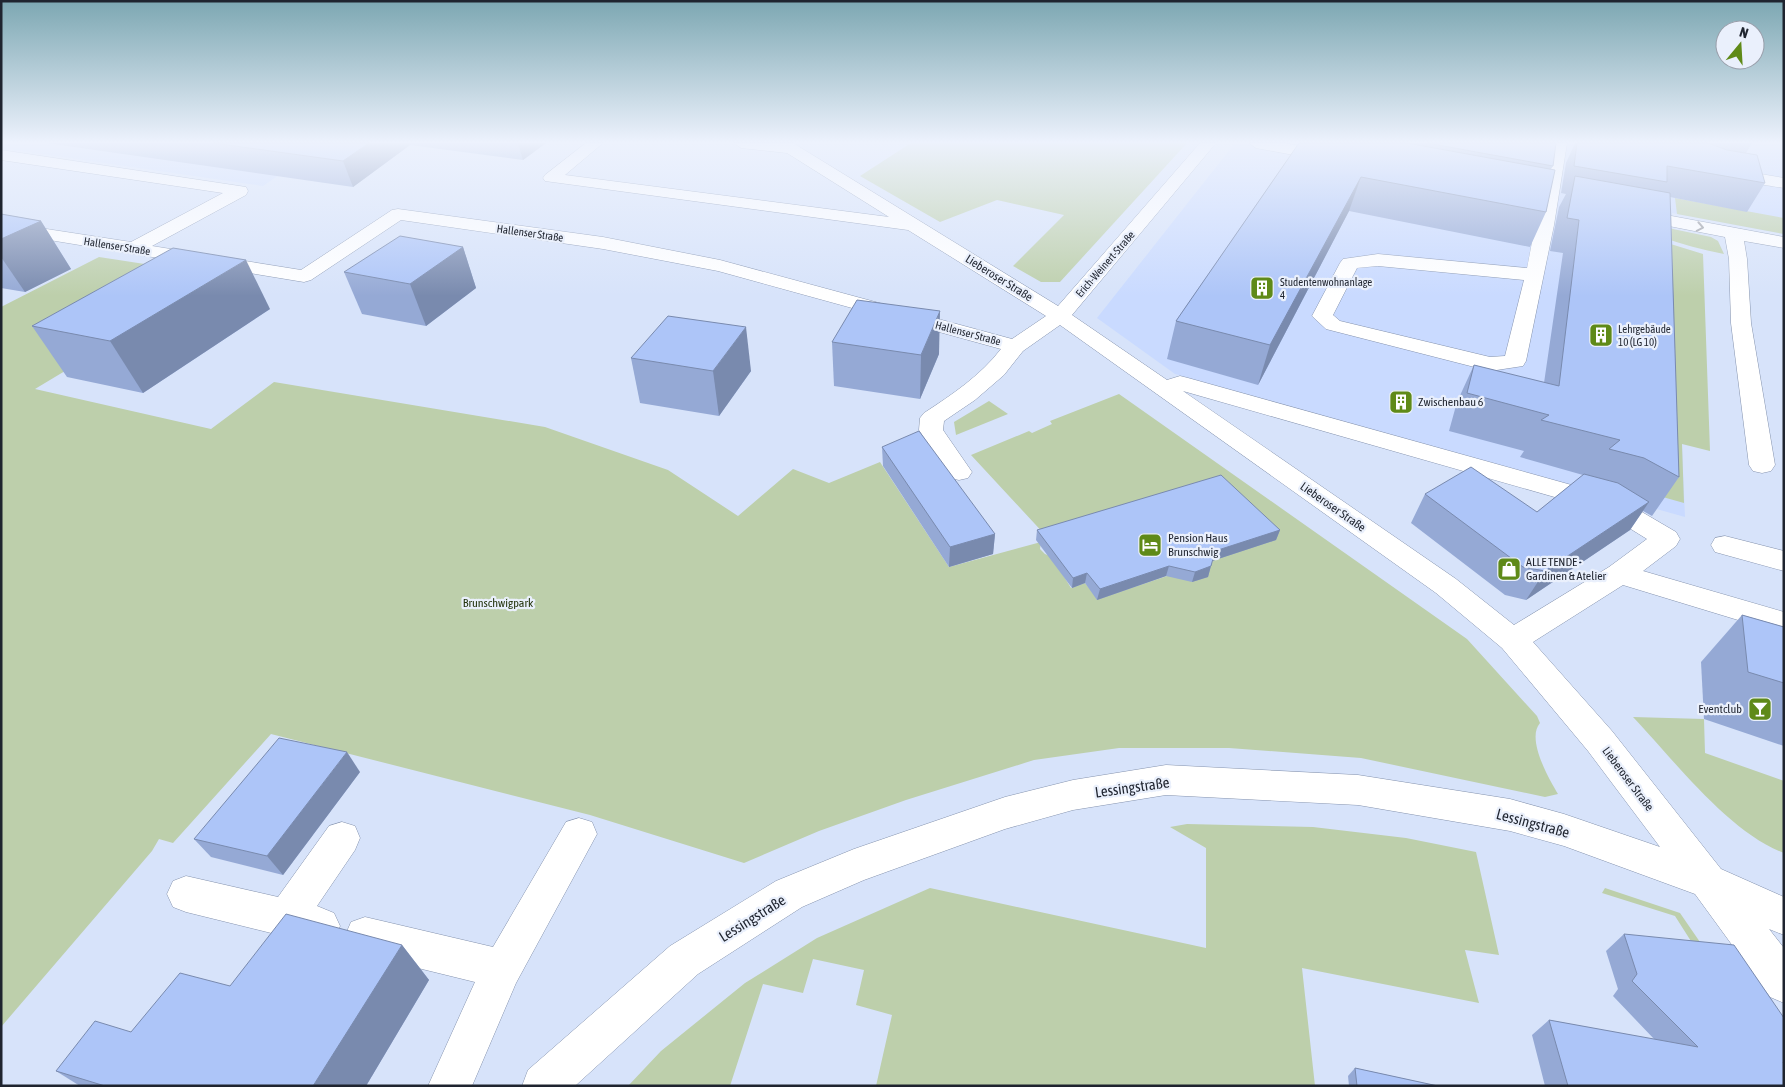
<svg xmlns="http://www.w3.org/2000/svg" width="1785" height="1087" viewBox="0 0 1785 1087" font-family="'Asap Condensed',sans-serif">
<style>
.built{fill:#c9daff}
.green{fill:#bdcfab}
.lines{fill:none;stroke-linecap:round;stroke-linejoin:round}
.minor-casing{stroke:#8593ae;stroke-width:1}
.minor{fill:#fff;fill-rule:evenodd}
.wall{fill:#95a9d5}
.shaded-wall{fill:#798aae}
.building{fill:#adc5f8;stroke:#798aae}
.oneway{stroke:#9a9ca1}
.labels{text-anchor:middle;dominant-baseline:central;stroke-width:4.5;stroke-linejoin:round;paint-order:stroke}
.far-street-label{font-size:11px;fill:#1f242f;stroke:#eaf0fc}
.far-poi-label{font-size:11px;fill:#1f242f;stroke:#eaf0fc;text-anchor:start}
.street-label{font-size:12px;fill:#1f242f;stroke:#eaf0fc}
.poi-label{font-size:12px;fill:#1f242f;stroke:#eaf0fc;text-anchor:start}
.park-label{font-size:12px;fill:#25350e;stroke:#eaf0fc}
.near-street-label{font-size:15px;fill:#1f242f;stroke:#eaf0fc}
</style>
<rect width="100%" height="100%" fill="#d7e3fa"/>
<g class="built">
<polygon points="1,143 325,143 263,186 1,148"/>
<polygon points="1235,143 1784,143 1784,234 1672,213 1685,517 1175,374 1097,318"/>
</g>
<g class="green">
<polygon points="911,143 1187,143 1060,282 1041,282 1013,266 1064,215 997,200 940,222 860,176"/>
<polygon points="1675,198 1784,218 1784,234 1677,214"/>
<path d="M1597,213L1711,237L1718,241L1724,254C1680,246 1639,229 1597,213Z"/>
<polygon points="1580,216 1703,254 1710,451 1682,444 1684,503 1652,494"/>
<path d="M99,257L223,276L35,389L211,429L274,382L545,427L668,470L738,516L793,469L829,483L880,462L949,567L1041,542L1040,549L1045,554L1052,557L1071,588L1085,583L1098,599L1176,573L1047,537L971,455L1029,431L1032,433L1052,424L1050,421L1119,394L1467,639L1537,716L1540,723C1526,739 1549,779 1558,794L1545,797L1361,758L1229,748H1119L1034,760L906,800L819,831L744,863L590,815L271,734L173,843L159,839L152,851L1,1027V307Z"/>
<polygon points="989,401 1008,414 956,435 954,422"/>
<path d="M1633,717L1704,719L1705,753L1784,781V853C1728,832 1674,760 1633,717Z"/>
<polygon points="1187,824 1313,827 1406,838 1476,852 1499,955 1465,950 1479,1003 1302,968 1315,1086 876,1086 892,1015 856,1005 864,970 813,959 803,993 763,984 730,1086 628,1086 661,1051 745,983 817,938 930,888 1206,948 1206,848 1170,827"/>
<polygon points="1605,888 1680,913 1713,961 1703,960 1675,916 1602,893"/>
</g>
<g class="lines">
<g class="minor-casing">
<g id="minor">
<path d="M586,143H603L565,175L889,217L787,153L741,148L734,143H793L1058,306L1200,143H1216L1072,315L1167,380L1180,376L1188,378L1618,498L1676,532L1680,539L1676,546L1643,571L1784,612V634L1623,585L1533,642L1612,731L1721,869L1784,897V935L1769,929L1784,948V1003L1770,997L1695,894L1564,846L1510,831L1358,805L1166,795L1073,810L1005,829L864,880L802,907L698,974L575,1086H522L528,1070L536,1063L670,946L776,881L854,849L1005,797L1073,780L1166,765L1358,775L1510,799L1564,814L1660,847L1588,751L1502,648L1436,593L1060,325L1023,351L1004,375L975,400L944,421L943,430L972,472L968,478L959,480L950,478L919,430L920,418L924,413C953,394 980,376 1001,349L718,271L603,249L401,220L311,280L304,282L1,232V222L131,242L223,193L1,160V150L246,187L248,191L246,195L152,246L301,270L392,210L398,209L603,237L720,260L1012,339L1046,316L908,230L545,181L543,178L545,175ZM1183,391L1600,510L1647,539L1609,567L1514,625L1456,579Z"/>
<polygon points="1249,143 1284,143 1331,152 1337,154 1339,157 1337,160 1331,162 1256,148"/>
<path d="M1551,143H1567L1554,225L1526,361L1523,366L1490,371L1326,329L1312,316L1340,263L1343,259L1378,254L1527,268ZM1378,266L1524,280L1505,356L1490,357L1340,321L1333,315L1357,268Z"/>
<path d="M1656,143H1672L1692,160L1725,168L1784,178V188C1761,184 1658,172 1656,143Z"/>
<polygon points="1634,209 1784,237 1784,248 1744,241 1747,259 1751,323 1775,465 1771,471 1762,473 1753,471 1749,465 1731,323 1729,259 1725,237 1628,218 1625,214 1628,210"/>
<polygon points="1725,536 1784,551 1784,571 1715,552 1711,545 1715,538"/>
<polygon points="579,818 592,822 597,834 516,983 472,1086 428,1086 475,982 365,955 351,950 345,936 351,922 365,917 493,947 566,822"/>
<polygon points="342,822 355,826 360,838 355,850 317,906 334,913 340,926 334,939 320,945 186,912 173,907 167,894 173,881 186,876 278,897 329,826"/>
</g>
</g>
<use href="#minor" class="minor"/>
</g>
<g class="wall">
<polygon points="46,143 546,143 523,160 410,145 353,187"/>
<polygon points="1299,143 1556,143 1553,166 1551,169 1546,212 1530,247 1349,211 1258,385 1167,359 1176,321"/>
<polygon points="1575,143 1752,143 1746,153 1765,183 1747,212 1670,197 1679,477 1652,516 1643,511 1630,530 1526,600 1505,595 1411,523 1425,494 1537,512 1583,475 1520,457 1524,451 1449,431 1457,402 1474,365 1544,383 1563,253 1550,251 1559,207 1566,194 1561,193 1566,163"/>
<polygon points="1,214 41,221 71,269 25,292 1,288"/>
<polygon points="463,247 476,288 426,326 362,314 344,272"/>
<polygon points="270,309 143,393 67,377 32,326"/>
<polygon points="832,342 939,354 920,399 834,386"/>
<polygon points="631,358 751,371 719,416 640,403"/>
<polygon points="882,447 995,534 993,554 949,567 883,466"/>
<polygon points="1037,530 1280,530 1276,540 1212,561 1208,577 1192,582 1166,576 1097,600 1085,583 1072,588 1036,540"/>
<polygon points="1742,615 1784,627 1784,746 1704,719 1701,662"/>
<polygon points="360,772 283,875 211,857 194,839"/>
<polygon points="1624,934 1784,1018 1784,1086 1545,1086 1532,1035 1549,1020 1655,1040 1613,996 1618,989 1606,951"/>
<polygon points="402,945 429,980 366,1086 80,1086 56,1071 131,1032 230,986"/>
<polygon points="1355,1068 1438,1086 1349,1086 1348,1076"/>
</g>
<g class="shaded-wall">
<polygon points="369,143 410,143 410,145 353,187 343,161"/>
<polygon points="518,143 546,143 523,160"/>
<polygon points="1361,177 1349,211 1258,385 1270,345"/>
<polygon points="41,221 71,269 25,292 1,257 1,239"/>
<polygon points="463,247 476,288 426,326 410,284"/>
<polygon points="246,260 270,309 143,393 110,341"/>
<polygon points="940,311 939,354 920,399 921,355"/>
<polygon points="746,327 751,371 719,416 713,371"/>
<polygon points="1649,502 1630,530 1526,600 1545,571"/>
<polygon points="1280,530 1276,540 1212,561 1215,551"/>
<polygon points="995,534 993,554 949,567 950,547"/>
<polygon points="1169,566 1166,576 1097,600 1100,589"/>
<polygon points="1211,566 1208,577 1192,582 1195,572"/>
<polygon points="1087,573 1085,583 1072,588 1073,578"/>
<polygon points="347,752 360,772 283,875 267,856"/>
<polygon points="402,945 429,980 366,1086 313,1086"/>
</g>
<g class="building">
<polygon points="213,143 369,143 343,161"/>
<polygon points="1299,143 1407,143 1555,170 1546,212 1361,177 1270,345 1176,321"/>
<polygon points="1427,143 1556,143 1553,166"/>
<polygon points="1577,143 1708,143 1727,150 1757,155 1765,183 1667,166 1667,182 1574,166"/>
<polygon points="1575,176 1670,193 1679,477 1644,458 1609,449 1620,440 1541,420 1549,415 1467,393 1474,365 1559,386 1579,220 1567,218"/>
<polygon points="1,214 41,221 1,239"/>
<polygon points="400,236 463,247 410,284 344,272"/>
<polygon points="173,248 246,260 110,341 32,326"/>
<polygon points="857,300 940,311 921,355 832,342"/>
<polygon points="668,316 746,327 713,371 631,358"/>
<polygon points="919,431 995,534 950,547 882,447"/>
<polygon points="1471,467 1537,512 1584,474 1618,483 1649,502 1545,571 1523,567 1425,494"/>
<polygon points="1221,475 1280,530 1215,551 1211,566 1195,572 1169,566 1100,589 1087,573 1073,578 1037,530"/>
<polygon points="1742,615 1784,627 1784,683 1748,672"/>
<polygon points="279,738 347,752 267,856 194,839"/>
<polygon points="286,914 402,945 313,1086 105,1086 56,1071 95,1021 131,1032 180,973 230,986"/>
<polygon points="1624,934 1734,945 1784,1018 1784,1062 1783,1062 1784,1064 1784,1086 1568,1086 1549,1020 1698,1047 1632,981 1637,974"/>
<polygon points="1355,1068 1438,1086 1357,1086"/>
</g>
<defs><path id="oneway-chevron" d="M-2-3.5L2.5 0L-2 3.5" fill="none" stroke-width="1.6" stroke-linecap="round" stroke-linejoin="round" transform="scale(1.25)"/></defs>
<use class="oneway" href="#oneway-chevron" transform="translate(1700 227) rotate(11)"/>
<linearGradient id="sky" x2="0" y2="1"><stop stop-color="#7ca7b2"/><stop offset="0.48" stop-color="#edf2fd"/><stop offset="1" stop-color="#edf2fd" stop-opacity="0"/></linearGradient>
<rect width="1785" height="296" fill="url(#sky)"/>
<defs>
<g id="building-square" transform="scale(1.25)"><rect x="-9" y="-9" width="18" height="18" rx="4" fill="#5f8a18" stroke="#eaf0fc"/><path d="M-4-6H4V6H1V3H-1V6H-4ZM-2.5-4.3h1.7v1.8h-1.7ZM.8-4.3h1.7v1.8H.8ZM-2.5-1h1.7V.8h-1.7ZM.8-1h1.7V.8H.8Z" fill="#fff"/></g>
<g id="hotel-square" transform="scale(1.25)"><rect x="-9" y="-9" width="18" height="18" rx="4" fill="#5f8a18" stroke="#eaf0fc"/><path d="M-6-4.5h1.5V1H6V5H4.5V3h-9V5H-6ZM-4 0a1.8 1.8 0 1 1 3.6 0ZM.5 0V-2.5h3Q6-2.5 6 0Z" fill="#fff"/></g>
<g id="shop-square" transform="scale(1.25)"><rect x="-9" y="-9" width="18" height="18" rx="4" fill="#5f8a18" stroke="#eaf0fc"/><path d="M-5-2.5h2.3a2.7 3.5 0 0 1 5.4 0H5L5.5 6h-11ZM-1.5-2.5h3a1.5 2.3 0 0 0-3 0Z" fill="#fff"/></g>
<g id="bar-square" transform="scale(1.25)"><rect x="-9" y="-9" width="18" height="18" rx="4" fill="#5f8a18" stroke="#eaf0fc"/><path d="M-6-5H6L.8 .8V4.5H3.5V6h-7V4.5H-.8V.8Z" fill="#fff"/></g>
</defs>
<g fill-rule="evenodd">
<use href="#building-square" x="1262" y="288"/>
<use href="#building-square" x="1601" y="335"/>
<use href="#building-square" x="1401" y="402"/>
<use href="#hotel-square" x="1150" y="545"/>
<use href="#shop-square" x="1509" y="569"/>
<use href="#bar-square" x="1760" y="709"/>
</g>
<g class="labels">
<g class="far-street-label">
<text transform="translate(530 233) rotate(8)">Hallenser Straße</text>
<text transform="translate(117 246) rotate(9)">Hallenser Straße</text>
<text transform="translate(1105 264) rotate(-49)">Erich-Weinert-Straße</text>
<text transform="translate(968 333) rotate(15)">Hallenser Straße</text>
</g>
<g class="far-poi-label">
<text x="1280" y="282">Studentenwohnanlage<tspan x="1280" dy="13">4</tspan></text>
<text x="1618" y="329">Lehrgebäude<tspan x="1618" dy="13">10 (LG 10)</tspan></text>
</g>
<g class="street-label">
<text transform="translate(999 278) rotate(32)">Lieberoser Straße</text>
<text transform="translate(1333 507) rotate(35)">Lieberoser Straße</text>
<text transform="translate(1628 779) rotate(53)">Lieberoser Straße</text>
</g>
<g class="poi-label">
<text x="1418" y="402">Zwischenbau 6</text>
<text x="1168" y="538">Pension Haus<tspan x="1168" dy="14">Brunschwig</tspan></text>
<text x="1526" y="562">ALLE TENDE -<tspan x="1526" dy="14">Gardinen &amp; Atelier</tspan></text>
<text x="1742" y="709" text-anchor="end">Eventclub</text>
</g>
<g class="park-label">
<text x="498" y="603">Brunschwigpark</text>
</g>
<g class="near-street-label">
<text transform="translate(1132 787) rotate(-8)">Lessingstraße</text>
<text transform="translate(1533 823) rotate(15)">Lessingstraße</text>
<text transform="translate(752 918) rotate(-32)">Lessingstraße</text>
</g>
</g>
<rect width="1785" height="1087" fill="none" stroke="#1f242f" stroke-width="5"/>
<g transform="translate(1740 45) rotate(18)"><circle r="24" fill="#eaf0fc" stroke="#999eaa"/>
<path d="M0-4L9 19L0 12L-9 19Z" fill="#5f8a18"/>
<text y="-8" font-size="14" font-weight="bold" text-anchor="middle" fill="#1f242f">N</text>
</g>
</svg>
